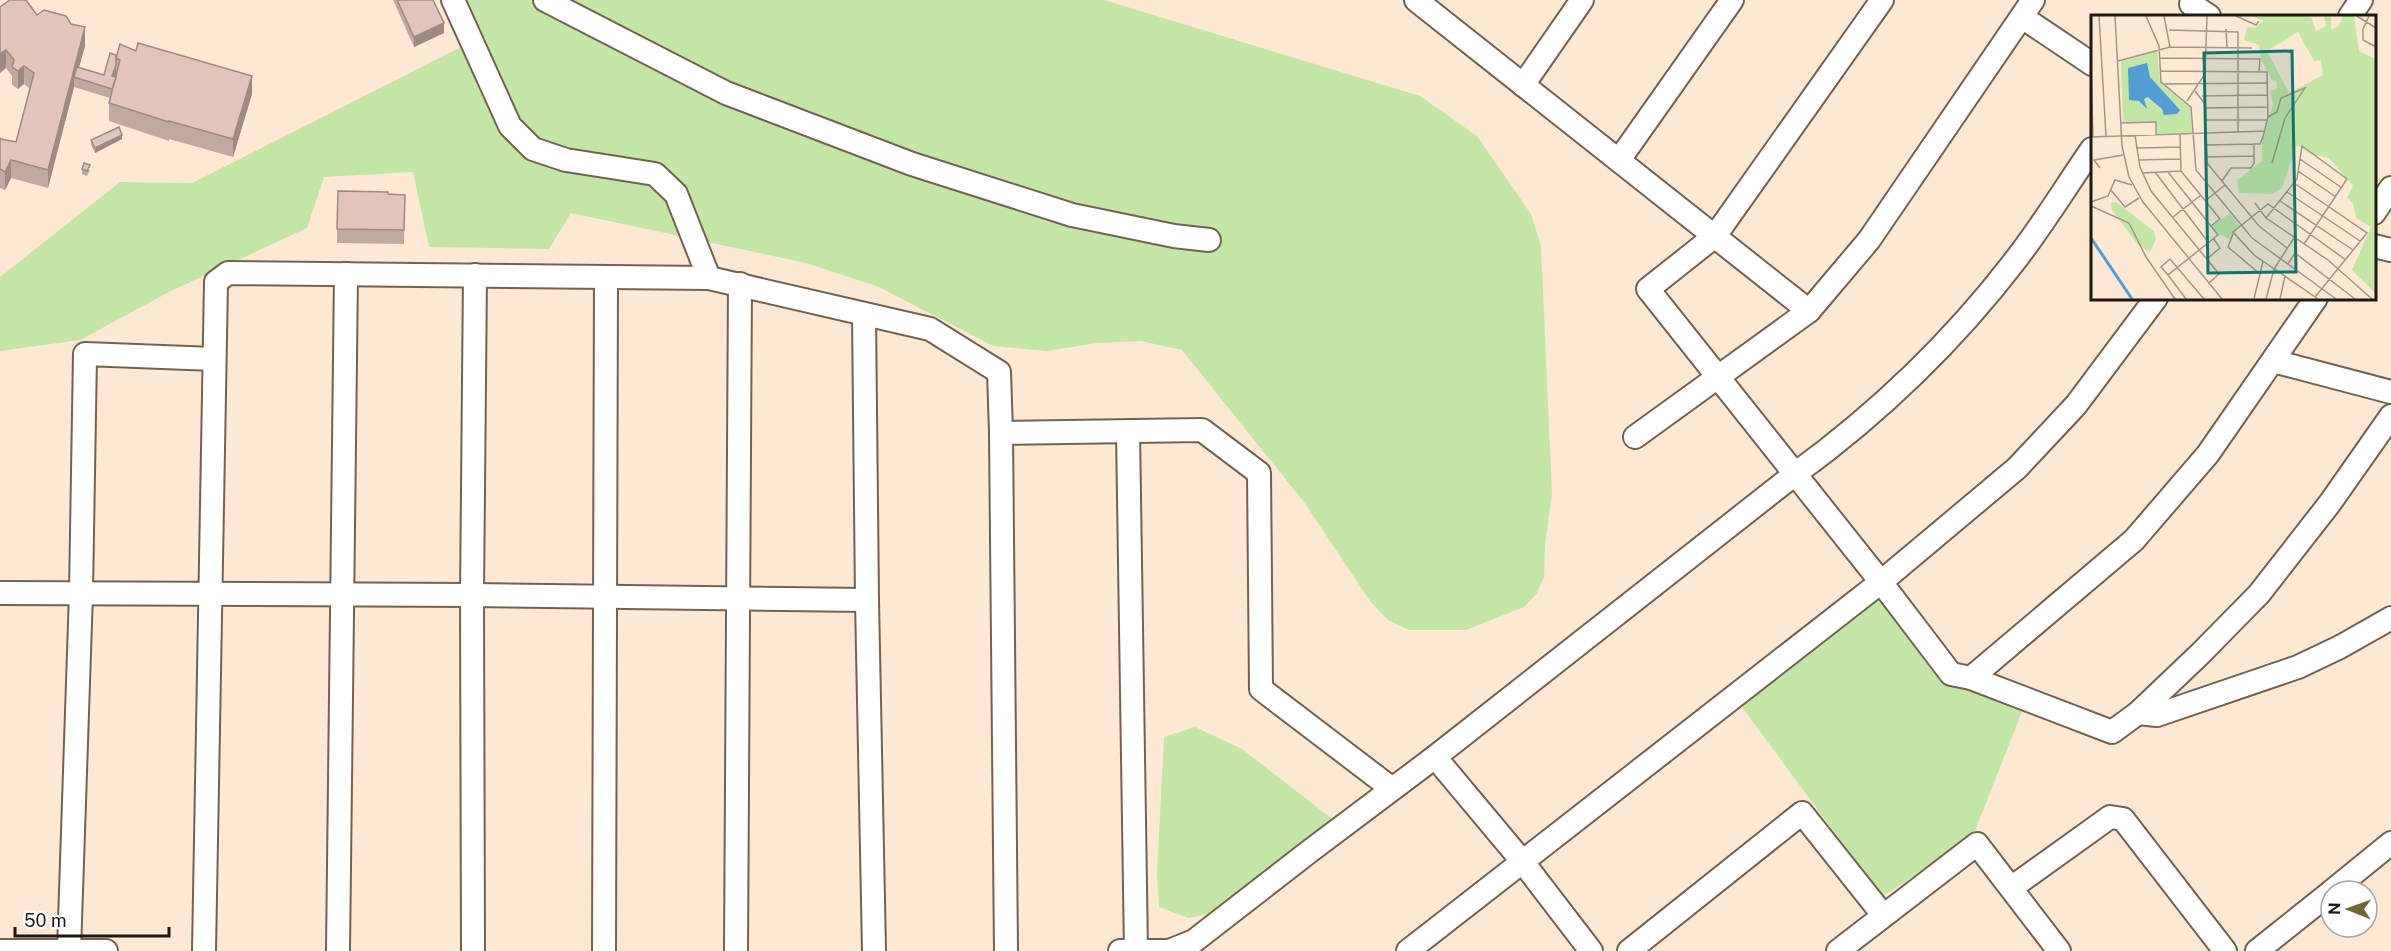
<svg xmlns="http://www.w3.org/2000/svg" width="2391" height="951" viewBox="0 0 2391 951" font-family="'Public Sans',sans-serif">
<style>
.green{fill:#c3e6a6}
.lines{fill:none;stroke-linecap:round;stroke-linejoin:round}
.minor-casing{stroke:#746251;stroke-width:26}
.minor{stroke:#fff;stroke-width:22}
.wall{fill:#c2a9a0}
.shaded-wall{fill:#9e8a82}
.building{fill:#e1c5ba;stroke:#9e8a82;stroke-width:1.5}
.inset-river{fill:none;stroke:#519dd4;stroke-width:3}
.inset-road{fill:none;stroke:#a49586;stroke-width:1.5}
.view{fill:#0f766e;fill-opacity:0.15;stroke:#0f766e;stroke-width:3}
.inset-edge{fill:none;stroke:#1f1810;stroke-width:3}
</style>
<rect width="100%" height="100%" fill="#fde8d4"/>
<g class="green">
<polygon points="441,0 1104,0 1420,96 1477,136 1531,214 1541,246 1552,493 1545,545 1544,577 1537,593 1524,607 1466,630 1409,630 1388,620 1370,601 1304,502 1182,350 1141,341 1097,343 1047,351 993,346 879,287 806,263 571,213 549,249 429,247 413,172 324,177 307,228 169,292 80,340 0,351 0,277 120,182 192,183 461,47"/>
<polygon points="1882,595 1947,680 2023,709 1973,836 1882,897 1742,707"/>
<polygon points="1195,727 1242,749 1335,821 1224,911 1188,918 1159,907 1157,873 1164,737"/>
</g>
<g class="lines">
<g class="minor-casing">
<g id="minor">
<polyline points="453,0 510,126 533,149 566,160 655,174 676,194 709,278"/>
<polyline points="545,0 726,93 912,164 1072,215 1174,236 1209,240"/>
<polyline points="1416,0 1809,311"/>
<polyline points="1882,0 1715,236 1648,289 1881,582 1951,674 1971,678 2134,540 2208,454 2316,298"/>
<polyline points="2194,0 2191,4 2209,16"/>
<polyline points="2350,16 2361,0"/>
<polyline points="2022,17 2092,64"/>
<polyline points="1523,85 1582,0"/>
<polyline points="1619,160 1732,0"/>
<polyline points="2374,213 2391,188"/>
<polyline points="2374,246 2391,250"/>
<polyline points="864,315 867,600 874,951"/>
<polyline points="2273,361 2391,392"/>
<polyline points="1128,432 1136,951"/>
<polyline points="1001,433 1006,951"/>
<polyline points="1635,437 1809,311 1869,240 2033,0"/>
<polyline points="0,593 472,595 867,600"/>
<polyline points="1971,678 2112,732 2138,713 2200,654 2259,594 2330,503 2391,416"/>
<polyline points="2138,713 2157,715 2298,667 2340,647 2391,618"/>
<polyline points="1435,757 1522,861 1591,951"/>
<polyline points="2011,888 2110,817 2123,819 2225,951"/>
<polyline points="2332,891 2391,843"/>
<polyline points="0,951 106,951"/>
<polyline points="69,951 81,593 85,354 214,359"/>
<polyline points="204,951 216,282 228,273 709,278 930,329 999,372 1001,433 1202,430 1259,473 1261,689 1391,788"/>
<polyline points="338,951 346,274"/>
<polyline points="473,951 472,595 475,275"/>
<polyline points="604,951 606,277"/>
<polyline points="736,951 740,284"/>
<path d="M1120,951H1169L1194,941L1310,851L1435,757L1795,474C1880,412 1953,342 2017,258C2044,223 2067,185 2092,149"/>
<polyline points="1408,951 1881,582 2017,468 2076,405 2156,298"/>
<polyline points="1629,951 1802,813 1883,915"/>
<polyline points="1838,951 1977,844 2059,951"/>
<polyline points="2257,951 2331,892"/>
</g>
</g>
<use href="#minor" class="minor"/>
</g>
<g class="wall">
<polygon points="393,0 433,0 444,33 414,47"/>
<polygon points="0,7 37,15 85,46 79,67 104,75 110,53 252,94 233,157 169,139 169,141 109,121 109,103 110,98 74,87 48,188 11,178 5,190 0,188 0,138 1,139 16,142 30,89 24,84 18,89 12,85 12,76 6,68"/>
<polygon points="122,139 95,153 91,145 91,140"/>
<polygon points="82,169 90,170 87,176 82,174"/>
<polygon points="388,194 405,195 404,244 337,243 337,229"/>
</g>
<g class="shaded-wall">
<polygon points="444,23 444,33 414,47 414,37"/>
<polygon points="85,27 85,46 76,78 74,77 74,87 48,188 48,170"/>
<polygon points="6,50 6,68 0,73 0,54"/>
<polygon points="116,65 116,75 112,86 112,76"/>
<polygon points="24,66 24,84 18,89 18,71"/>
<polygon points="252,76 252,94 233,157 233,139"/>
<polygon points="122,135 122,139 95,153 95,148"/>
<polygon points="11,160 11,178 5,190 5,172"/>
</g>
<g class="building">
<polygon points="10,0 26,0 37,15 44,10 66,16 71,24 85,27 48,170 11,160 5,172 0,169 0,138 1,139 16,142 34,73 24,66 18,71 12,67 14,60 6,50 0,54 0,7"/>
<polygon points="397,0 433,0 444,23 414,37"/>
<polygon points="138,43 252,76 233,139 169,121 169,122 109,103 120,60 116,58 120,44 136,51"/>
<polygon points="110,53 116,55 116,65 112,76 116,77 112,89 74,77 77,67 104,75"/>
<polygon points="119,127 122,135 95,148 91,140"/>
<polygon points="84,163 90,165 87,171 82,169"/>
<polygon points="338,191 388,192 388,194 405,195 404,230 337,229"/>
</g>
<g transform="translate(2091 15)">
<rect width="285" height="285" fill="#fde8d4"/>
<path d="M161,1H220L225,16L235,11L233,1H240V15L248,11L252,1H263L268,36L285,44V279L261,255L280,212L265,203L262,188L256,182L262,171L238,143L219,139L206,130L191,173L181,179L148,178L146,165L171,146V128L182,89L179,76L186,74L185,66L181,65L170,44L168,30L153,25L156,12L164,13L172,6ZM207,17L223,46L230,45L232,60L198,78L176,36ZM66,36L69,66L99,91L101,118L66,119V107L32,108L30,46ZM25,187L63,216L65,224L59,237L47,230L21,195L20,188ZM139,198L149,211L139,224L127,219L121,211Z" fill="#c3e6a6" fill-rule="evenodd"/>
<path d="M56,48L59,62L89,95L86,99L73,100L71,94L57,82L53,84L56,94L48,86L38,85L37,53Z" fill="#519dd4"/>
<path class="inset-river" d="M0,223L41,284"/>
<path class="inset-road" d="M8,1L15,121M24,1L31,131L38,162L52,187L131,284M55,1L68,31L70,67L100,92L105,155L161,223L245,284M73,1L79,32M145,1L165,10L168,6M266,1L285,13M278,1L272,14V25L285,32M135,14L136,32M78,15L147,17V117M69,43L169,44L168,56M27,46L79,32L161,33M0,53L2,122M69,56L176,57L177,102L172,122L169,129H163V148L160,153H140L131,166M72,69L177,68M104,76L114,89L116,148L168,211L196,233M111,81L177,80M96,86L114,59L116,1M114,93L177,92M177,102L186,97L190,83L214,73L194,103L181,148M115,105H176M30,108L65,107V120M89,119L90,156L129,204L120,211M44,120L49,152L60,176L128,259L118,268M0,122L174,116M115,130L163,129M45,133L90,132M115,142L163,141M209,144L251,173M47,145L90,144M9,153L3,145L32,140M207,156L245,182M64,157L117,227M77,157L127,220L77,260L95,284M51,158L90,156M203,168L276,218L224,282M19,174L34,192L48,183M196,177L269,226M114,186L134,170M189,186L262,235M0,187L17,181L24,165L41,170M164,188L175,203L237,245L281,284M0,191L38,208L55,242L84,284M82,202L110,180M175,203L206,164L211,131L256,164L213,229M142,219L137,232L169,259M116,244L129,233L122,223M197,249L204,238L264,284M77,260L70,252L79,244L113,284M163,284L172,246M175,284L183,254L203,223M189,284L194,261M227,284L163,240L142,217L177,189L255,245"/>
<path class="view" d="M201,36L205,257L117,258L113,38Z"/>
<rect width="285" height="285" class="inset-edge"/>
</g>
<g transform="translate(2349 909) rotate(271)"><circle r="28" fill="#ffffff" stroke="#a5a39f" stroke-width="1.5"/>
<path d="M0-4.5L10 22L0 15L-10 22Z" fill="#6d6734"/>
<text y="-9" font-size="16" font-weight="bold" text-anchor="middle" fill="#1f1810">N</text>
</g>
<path d="M15 927v9h154v-9" fill="none" stroke="#1f1810" stroke-width="3"/>
<text x="24" y="927" font-size="18" fill="#1f1810" stroke="#ffffff" stroke-width="4.5" paint-order="stroke">50 m</text>
</svg>
